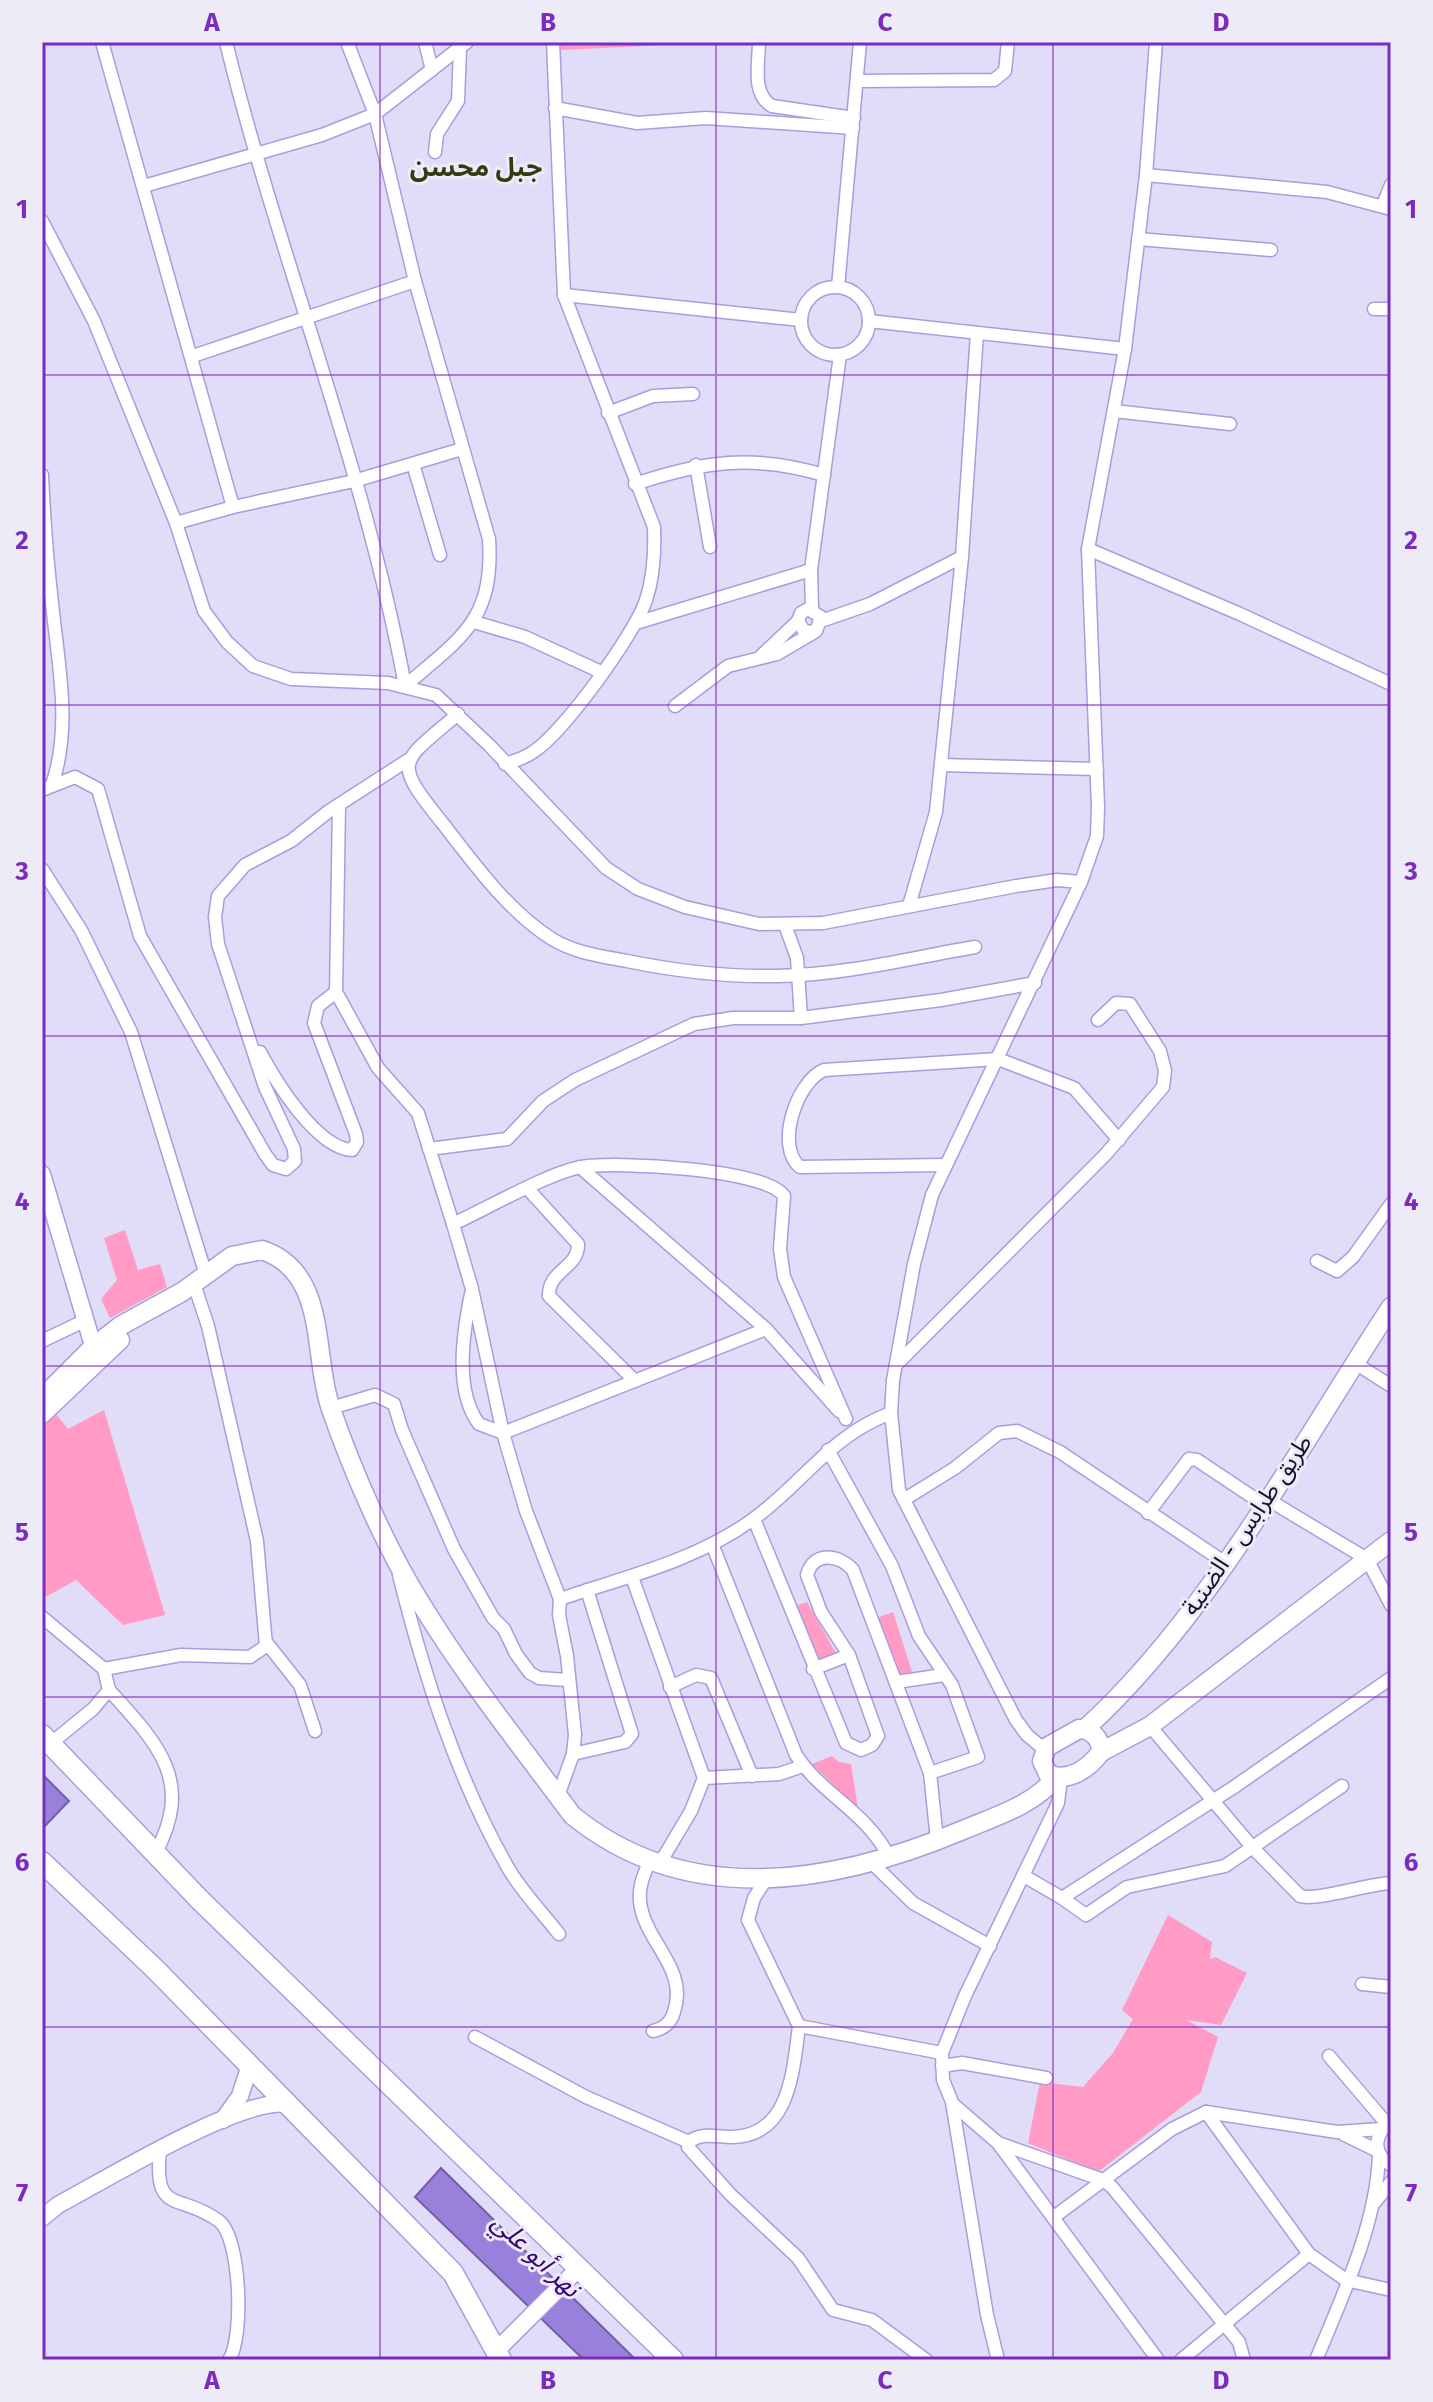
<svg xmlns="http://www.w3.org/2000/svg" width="1433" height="2402" viewBox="0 0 1433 2402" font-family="'Fira Sans','Noto Sans Arabic',sans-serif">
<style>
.green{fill:#ff9bc4}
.water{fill:#9880db;stroke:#725fa6;stroke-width:2}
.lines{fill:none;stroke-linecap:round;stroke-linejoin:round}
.minor-casing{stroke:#ab9cde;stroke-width:15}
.tertiary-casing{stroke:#ab9cde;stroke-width:19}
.secondary-casing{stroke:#ab9cde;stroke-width:21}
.primary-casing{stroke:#ab9cde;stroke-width:23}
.minor{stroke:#fff;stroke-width:12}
.tertiary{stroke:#fff;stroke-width:16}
.secondary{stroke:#fff;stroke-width:18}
.primary{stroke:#fff;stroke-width:20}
.grid{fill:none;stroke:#7b2cbf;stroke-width:2;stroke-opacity:0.55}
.labels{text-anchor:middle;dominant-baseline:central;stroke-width:6;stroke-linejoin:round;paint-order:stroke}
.street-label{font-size:24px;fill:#19122a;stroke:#eeebf9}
.neighbourhood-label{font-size:26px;font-weight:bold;fill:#363a11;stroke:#eeebf9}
.water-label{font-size:26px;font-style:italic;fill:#390476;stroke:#eeebf9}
.neatline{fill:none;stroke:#7b2cbf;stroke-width:3}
.grid-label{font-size:26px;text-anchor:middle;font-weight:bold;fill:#7b2cbf}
</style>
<rect width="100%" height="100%" fill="#e1dcf8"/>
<g class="green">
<polygon points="559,42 727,42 561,50"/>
<polygon points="125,1230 138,1270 160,1264 167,1287 110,1318 101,1299 117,1280 104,1238"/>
<polygon points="104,1410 165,1615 123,1625 76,1580 42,1599 42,1426 56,1414 68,1429"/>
<polygon points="807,1602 837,1655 813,1665 792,1607"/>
<polygon points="893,1612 912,1672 898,1677 876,1618"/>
<polygon points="832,1756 839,1762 851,1764 858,1809 812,1764"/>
<polygon points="1168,1915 1212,1942 1210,1959 1215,1957 1247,1973 1221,2025 1186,2020 1218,2037 1201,2092 1098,2172 1028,2143 1040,2082 1083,2087 1113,2053 1133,2019 1122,2010"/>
</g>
<g class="water">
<polygon points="42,1774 69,1801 42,1829"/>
<polygon points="441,2168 636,2360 584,2360 415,2197"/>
</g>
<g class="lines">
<g class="minor-casing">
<g id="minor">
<polyline points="102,42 233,507 354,481 462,449"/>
<path d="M226,42C278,256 366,470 405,686"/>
<path d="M347,42L375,114L415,281L489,539C494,620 462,637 405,686"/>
<polyline points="425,42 432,70"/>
<polyline points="553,42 564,295 801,320"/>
<path d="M759,42C759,63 751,94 772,106L854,118"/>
<polyline points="857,81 994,80 1005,71 1008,42"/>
<polyline points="555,108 637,123 706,118 853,128"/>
<polyline points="435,152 437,134 458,101 460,48"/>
<polyline points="1146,175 1327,192 1391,209"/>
<polyline points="144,186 322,135 375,114 467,42"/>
<polyline points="1383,205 1391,185"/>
<polyline points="42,221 94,321 176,523 204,611 227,642 253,666 291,679 388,683 436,695 489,745 606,868 638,889 685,907 759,924 823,923 1016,886 1057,880 1081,882"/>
<polyline points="1138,239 1271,250"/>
<circle cx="835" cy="321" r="34"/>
<polyline points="838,287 860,42"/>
<polyline points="1374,309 1391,309"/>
<polyline points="869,321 1125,349"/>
<polyline points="193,356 415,281"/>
<polyline points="1114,411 1230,424"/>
<polyline points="608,413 653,396 693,394"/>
<polyline points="413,464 440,555"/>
<polyline points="696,465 710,547"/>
<path d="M42,475C44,518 47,560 52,603C58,663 72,726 52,785"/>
<path d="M635,484C704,461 753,454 824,475"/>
<polyline points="176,523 233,507"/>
<polyline points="1088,549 1240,614 1391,684"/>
<polyline points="812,609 811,570 840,355"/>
<polyline points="821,621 870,604 962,557"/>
<polyline points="474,622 525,637 601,672"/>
<polyline points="636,623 811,570"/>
<polyline points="761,656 798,621"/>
<polyline points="675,706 728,666 777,654 816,631 821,617 808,609 801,613 798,621 804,631 812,632"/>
<path d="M458,714C398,765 392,760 444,825C475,865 509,912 552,939C575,953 601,956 627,961C676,971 727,977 777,976C844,975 910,958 975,947"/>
<path d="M505,764C515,761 525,758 533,752C563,733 635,634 646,600C654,576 655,552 654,527L564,295"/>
<polyline points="941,765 1097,769"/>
<polyline points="42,790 75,777 98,789 140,936 265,1154 273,1165 286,1169 295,1161 294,1149 265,1087 218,944 215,917 218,896 245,865 291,841 329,811 408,760"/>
<polyline points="339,805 336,992 378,1068 418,1113 453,1224"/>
<polyline points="42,869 81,930 131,1032 206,1275"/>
<polyline points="909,906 936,812 962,557 977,333"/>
<polyline points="785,925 797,958 801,1018"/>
<path d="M260,1052C275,1080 316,1148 352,1150L357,1142L356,1134L314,1023L318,1006L336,992"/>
<polyline points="429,1149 507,1139 543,1101 575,1080 694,1024 733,1018 801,1018 941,1000 1035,983"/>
<path d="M945,1165L800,1167C775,1147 796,1082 824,1070L998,1059L1074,1088L1119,1140"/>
<polyline points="580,1167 766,1329 839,1411"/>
<path d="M528,1189L578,1244C579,1268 548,1270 549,1296L635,1381"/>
<polyline points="1317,1261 1337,1271 1353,1257 1391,1204"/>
<path d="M471,1294C463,1333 454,1391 479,1424L503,1433L526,1511L560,1599L559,1615L567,1656L575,1735L573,1754L558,1796"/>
<path d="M766,1329L503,1433L472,1289L453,1224C484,1210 552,1171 582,1167C615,1161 767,1169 784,1196L780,1249L784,1277L846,1419"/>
<polyline points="42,1341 84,1321"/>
<polyline points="1355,1363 1391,1386"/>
<polyline points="896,1365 1106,1154 1163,1087 1165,1071 1160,1051 1130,1004 1116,1003 1098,1020"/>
<polyline points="331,1408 375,1395 394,1404 402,1430 454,1549 493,1618 504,1629 516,1654 530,1673 539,1678 567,1680"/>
<polyline points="905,1499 955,1468 999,1433 1017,1431 1060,1452 1224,1562"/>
<polyline points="1267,1499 1367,1559 1391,1605"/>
<polyline points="1148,1513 1189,1459 1197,1460 1263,1504"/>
<path d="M754,1519L846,1743L861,1750L872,1745L878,1736L849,1655L821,1612L807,1575C813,1551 839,1554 853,1570L930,1773L978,1757L952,1685L919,1636L892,1566L828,1450"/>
<path d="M712,1544L796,1755C824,1797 864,1809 890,1858"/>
<path d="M399,1575C424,1675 456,1776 507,1866C520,1890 542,1912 559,1934"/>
<polyline points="632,1577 704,1778"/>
<path d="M560,1599C625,1577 695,1561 752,1520C803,1484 829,1436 891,1413"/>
<polyline points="42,1617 104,1669 109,1690 93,1709 50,1744"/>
<polyline points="266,1642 300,1685 315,1731"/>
<polyline points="104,1669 181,1655 250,1657 266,1646 257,1541 208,1326 194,1284"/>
<polyline points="813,1669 849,1655"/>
<polyline points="896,1682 944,1675"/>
<polyline points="670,1687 696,1675 711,1678 752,1776"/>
<path d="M109,1690C158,1744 195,1781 155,1854"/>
<path d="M1150,1726L1253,1848L1300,1896C1318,1901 1367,1884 1391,1883"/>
<polyline points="1045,1750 1027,1735 1016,1720 899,1490 891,1413 893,1380 914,1264 932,1195 1081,882 1097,836 1098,807 1088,549 1125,349 1146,175 1156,42"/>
<polyline points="573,1754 625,1742 632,1734 587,1590"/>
<polyline points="930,1773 937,1840"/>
<path d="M650,1860C643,1876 637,1890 641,1908C649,1945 688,1970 674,2012C671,2023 663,2029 653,2031"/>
<polyline points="871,1862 913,1903 990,1946"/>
<polyline points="660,1863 691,1811 704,1778 779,1774 803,1766"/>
<polyline points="1024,1876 1062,1898 1234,1787 1391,1678"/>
<polyline points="765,1881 754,1898 748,1920 799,2026 942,2053"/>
<polyline points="1062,1898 1086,1915 1127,1887 1225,1866 1342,1786"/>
<polyline points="1362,1984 1391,1987"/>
<path d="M799,2026C793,2071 790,2137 731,2137C717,2137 701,2132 689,2142L688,2147L730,2194L798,2258L833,2310L872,2320L926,2360"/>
<polyline points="475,2037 586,2097 689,2142"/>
<polyline points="1329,2056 1387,2124"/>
<polyline points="942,2066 962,2063 1046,2078"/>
<polyline points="954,2105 998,2143 1158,2360"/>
<polyline points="1206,2112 1309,2254"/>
<path d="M1385,2126C1373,2140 1375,2156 1391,2165"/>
<polyline points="1343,2134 1378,2151"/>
<polyline points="998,2143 1103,2180 1112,2187 1239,2342 1244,2360"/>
<path d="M160,2151C153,2216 180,2192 219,2221C241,2238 244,2338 229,2360"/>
<polyline points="1375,2202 1391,2182"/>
<polyline points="1054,2217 1172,2129 1206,2112 1337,2132 1382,2129"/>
<polyline points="998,2360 987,2315 952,2102 943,2080 942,2053 965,1996 1058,1803 1061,1778"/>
<polyline points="1181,2360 1309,2254 1346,2280 1391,2290"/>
<path d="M1316,2360C1342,2297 1377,2224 1379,2154"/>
</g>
</g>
<g class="tertiary-casing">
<g id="tertiary">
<polyline points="42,1174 97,1359"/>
<polyline points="223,2120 240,2096 250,2065"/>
<path d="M42,2218L58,2205C105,2180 240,2097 288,2104"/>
<polyline points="497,2350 578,2269"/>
</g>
</g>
<g class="secondary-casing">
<g id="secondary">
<path d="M42,1398L92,1348L120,1326L182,1292L232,1256L262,1250C329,1272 312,1356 331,1409C352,1470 386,1548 420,1602C465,1676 520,1745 572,1815C688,1910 835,1884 963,1830C996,1816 1034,1805 1056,1777"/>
<polyline points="42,1414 120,1340"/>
<path d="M1079,1729C1092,1729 1101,1739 1101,1752C1089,1768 1069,1783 1048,1774L1042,1761L1047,1747Z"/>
<path d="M1085,1729C1209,1616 1299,1447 1391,1307"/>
<polyline points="1101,1752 1150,1726 1391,1541"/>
</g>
</g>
<g class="primary-casing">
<g id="primary">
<polyline points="42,1735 200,1900 673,2360"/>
<polyline points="42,1862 155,1969 453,2273 501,2360"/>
</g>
</g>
<use href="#minor" class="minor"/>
<use href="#tertiary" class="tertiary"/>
<use href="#secondary" class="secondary"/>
<use href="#primary" class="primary"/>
</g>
<path class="grid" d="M380,42V2360M716,42V2360M1053,42V2360M42,375H1391M42,705H1391M42,1036H1391M42,1366H1391M42,1697H1391M42,2027H1391"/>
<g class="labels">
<g class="street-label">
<text transform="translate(1247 1525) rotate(-56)">طريق طرابس - الضنية</text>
</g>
<g class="neighbourhood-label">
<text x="476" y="167">جبل محسن</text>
</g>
<g class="water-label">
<text transform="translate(536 2255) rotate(43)">نهر أبو علي</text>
</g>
</g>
<rect width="1433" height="2402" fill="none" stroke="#eeebf9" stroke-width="88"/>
<rect x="44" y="44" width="1345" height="2314" class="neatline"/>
<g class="grid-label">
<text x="212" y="31">A</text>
<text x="548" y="31">B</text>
<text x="885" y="31">C</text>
<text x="1221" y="31">D</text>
<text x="22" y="218">1</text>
<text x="1411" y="218">1</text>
<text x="22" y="549">2</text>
<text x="1411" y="549">2</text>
<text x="22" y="880">3</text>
<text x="1411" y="880">3</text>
<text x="22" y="1210">4</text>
<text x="1411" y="1210">4</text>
<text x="22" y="1541">5</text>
<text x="1411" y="1541">5</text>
<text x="22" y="1871">6</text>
<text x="1411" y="1871">6</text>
<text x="22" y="2202">7</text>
<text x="1411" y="2202">7</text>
<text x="212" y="2389">A</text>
<text x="548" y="2389">B</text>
<text x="885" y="2389">C</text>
<text x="1221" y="2389">D</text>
</g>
</svg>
